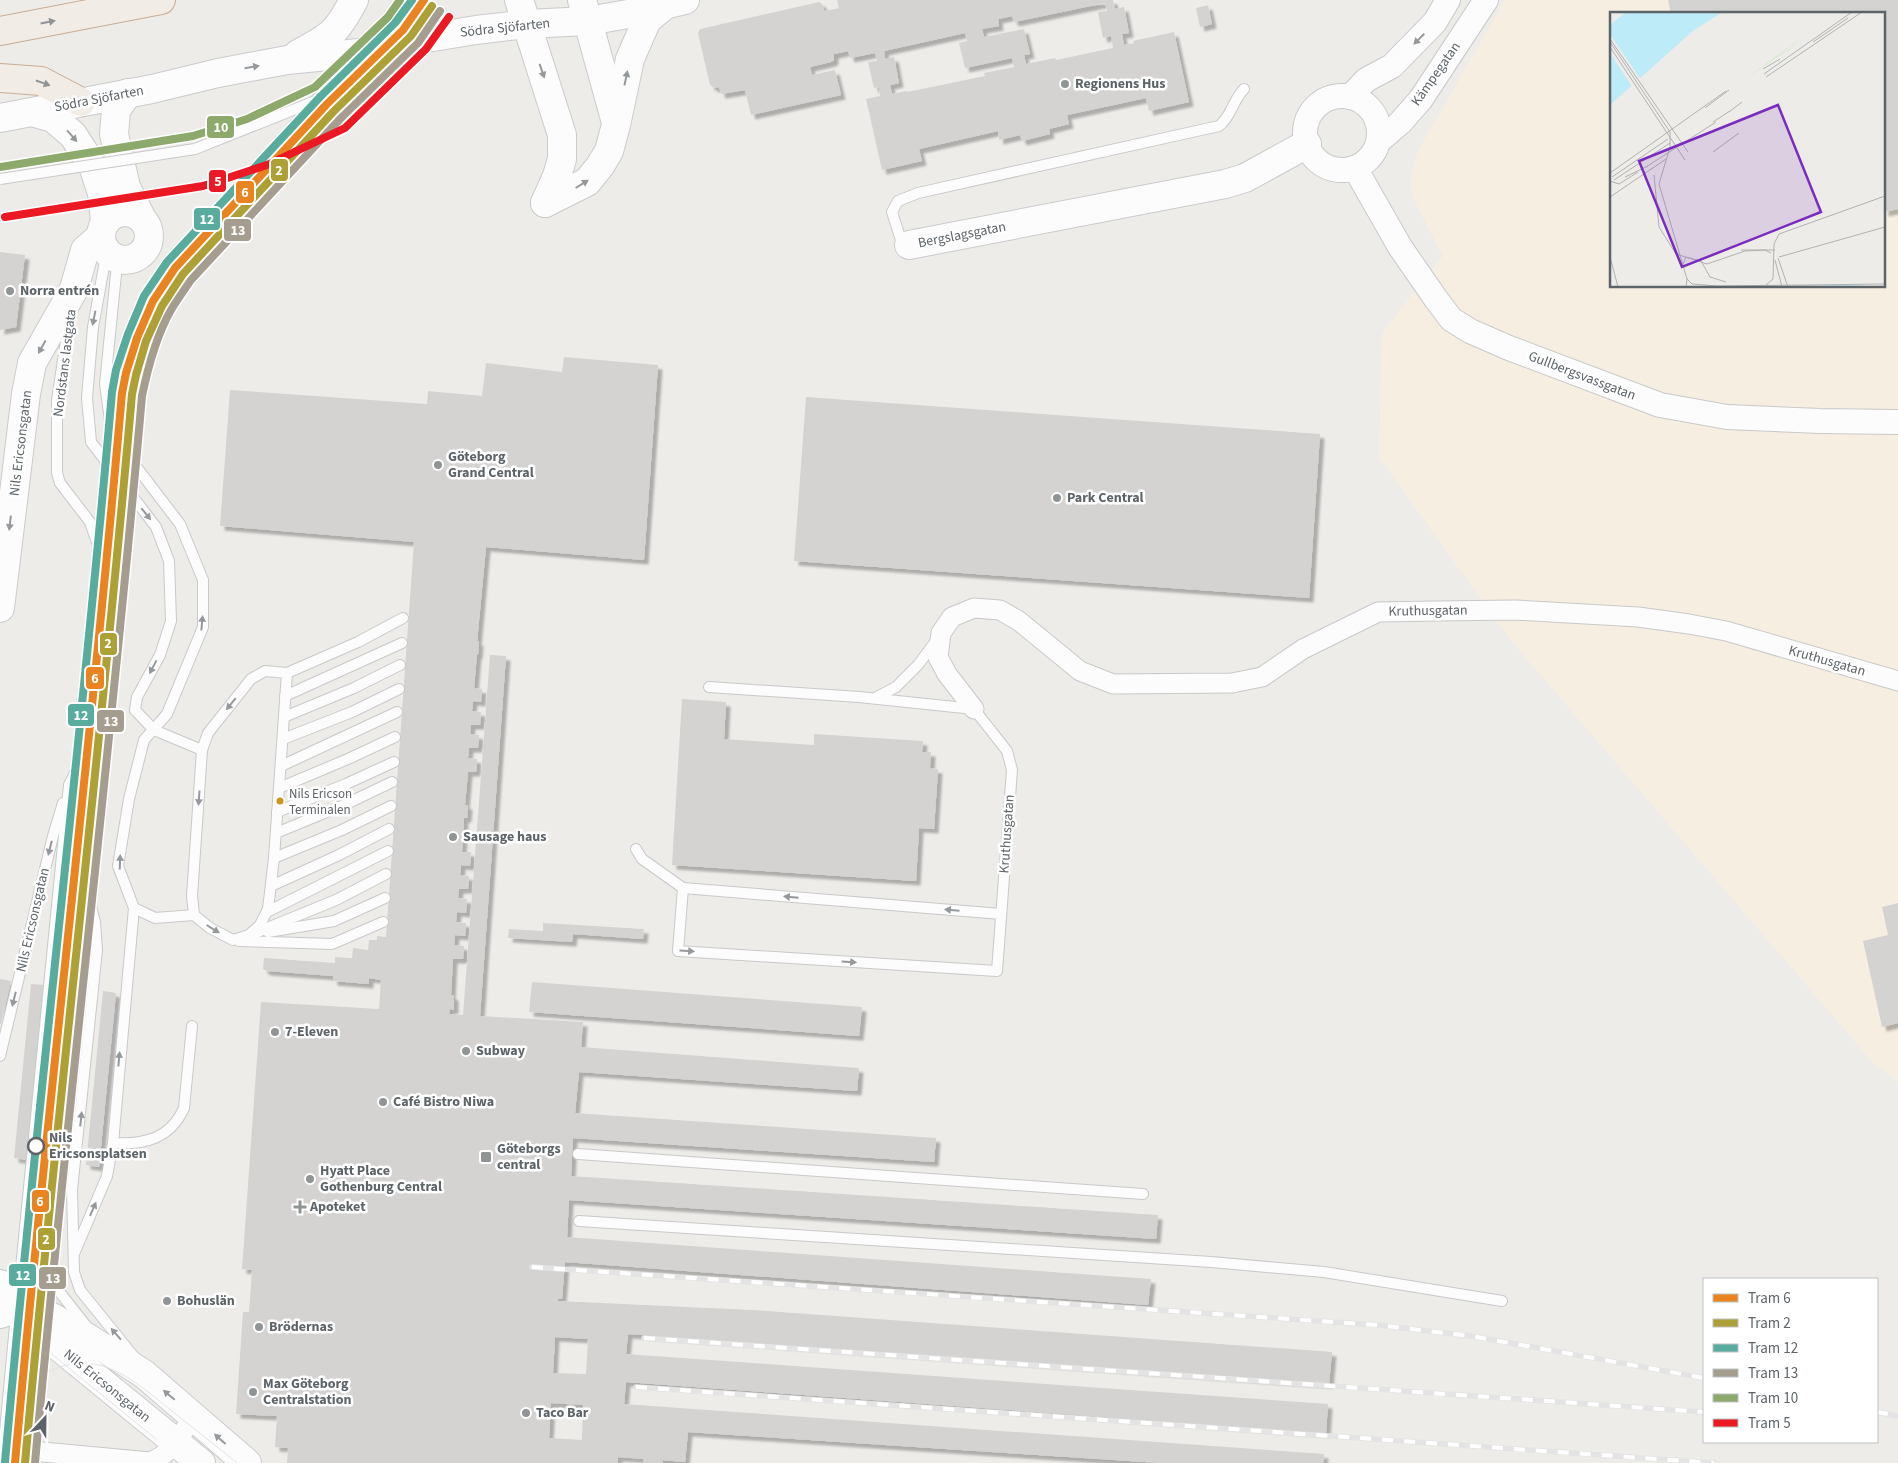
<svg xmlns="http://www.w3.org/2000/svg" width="1898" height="1463" viewBox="0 0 1898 1463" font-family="'Source Sans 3',sans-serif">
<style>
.commercial{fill:#f7eee2;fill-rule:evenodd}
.building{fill:#d5d3d2;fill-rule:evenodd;filter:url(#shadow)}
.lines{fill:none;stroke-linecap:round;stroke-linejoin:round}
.service-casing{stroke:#c9c9c9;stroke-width:12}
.minor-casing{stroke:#c9c9c9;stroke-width:21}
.tertiary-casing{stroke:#c9c9c9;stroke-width:26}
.secondary-casing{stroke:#cacbcb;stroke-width:30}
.trunk-casing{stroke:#c7ad95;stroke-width:30}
.service{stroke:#fcfcfc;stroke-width:10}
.minor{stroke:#fcfcfc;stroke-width:19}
.tertiary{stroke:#fcfcfc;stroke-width:24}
.secondary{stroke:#fcfcfc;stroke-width:28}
.trunk{stroke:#f2ece6;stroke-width:28}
.tram{stroke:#e3e4e3;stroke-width:1}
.rail-casing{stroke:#e3e4e3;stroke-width:5.5}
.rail{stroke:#fff;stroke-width:4;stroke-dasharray:11;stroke-linecap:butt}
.service-bridge-casing{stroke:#c9c9c9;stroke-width:12;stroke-linecap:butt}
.service-bridge{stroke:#fcfcfc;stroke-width:10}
.tram-1-casing{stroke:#fff;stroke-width:11}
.tram-2-casing{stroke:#fff;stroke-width:11}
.tram-3-casing{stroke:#fff;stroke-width:11}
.tram-4-casing{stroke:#fff;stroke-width:11}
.tram-5-casing{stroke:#fff;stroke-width:11}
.tram-6-casing{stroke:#fff;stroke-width:11}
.tram-1{stroke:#ea8421;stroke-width:8}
.tram-2{stroke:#ada036;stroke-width:8}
.tram-3{stroke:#58ac9e;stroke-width:8}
.tram-4{stroke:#a59e90;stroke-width:8}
.tram-5{stroke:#8da96b;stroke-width:8}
.tram-6{stroke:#eb1923;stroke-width:8}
.oneway{fill:#919494}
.oneway2{fill:#95999c}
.poi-dot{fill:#909495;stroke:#fff;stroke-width:2}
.bus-dot{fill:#d0961a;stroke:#fff;stroke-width:2}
.stop-dot{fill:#fff;stroke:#5d6468;stroke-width:2.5}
.labels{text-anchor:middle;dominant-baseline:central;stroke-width:5;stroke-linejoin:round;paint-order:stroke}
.bus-label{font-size:13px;fill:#5d6468;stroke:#fff;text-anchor:start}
.street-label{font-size:14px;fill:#5d6468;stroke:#fff}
.poi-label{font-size:14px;font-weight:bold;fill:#5d6468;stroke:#fff;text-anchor:start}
.stop-label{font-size:14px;font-weight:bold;fill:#5d6468;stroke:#fff;text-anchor:start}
.inset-road{fill:none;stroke:#b0b2b1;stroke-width:1}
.view{fill:#7b2cbf;fill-opacity:0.15;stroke:#7b2cbf;stroke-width:2.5}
.inset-edge{fill:none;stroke:#5d6468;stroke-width:2.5}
.line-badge{stroke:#fff;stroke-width:2}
.badge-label{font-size:14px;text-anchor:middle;font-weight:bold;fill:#fff}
</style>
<defs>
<filter id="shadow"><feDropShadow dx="4.5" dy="4.5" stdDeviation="1" flood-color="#0004"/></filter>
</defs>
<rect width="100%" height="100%" fill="#eeece9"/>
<path class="commercial" d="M1505,0H1898V1082L1875,1065L1509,638L1379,457L1382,333L1443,256L1413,197L1410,181L1418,151ZM1612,14H1884V286H1612Z"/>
<g class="building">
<path d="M837,0H1113L1115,9L1124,7L1129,33L1122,34L1124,45L1134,43L1133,41L1174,32L1189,102L1149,111L1146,98L1067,115L1069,124L1049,129L1050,134L1022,141L1020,135L999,140L998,131L919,149L922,161L882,170L866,99L880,96L879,87L874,88L868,62L877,61L875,53L850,58L848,51L834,54V60L831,62L810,67L812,75L835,70L841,95L751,115L745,90L721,94L719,87L715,88L710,85L698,33L700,29L819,2L822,4L824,11L839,8ZM1105,3L1107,11L1098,12L1103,38L1111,36L1113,48L1056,60L1055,58L1026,64L1024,55L1030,54L1024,29L984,37L982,29L999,26L998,19L1012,16L1014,22ZM965,33L967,41L959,43L965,68L1012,58L1014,67L984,73L985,76L907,92L906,91L892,94L890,85L899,83L894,57L885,59L884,51Z"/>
<polygon points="1668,0 1898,0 1898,209 1884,212 1884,14 1671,14"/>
<polygon points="1208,5 1212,24 1200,27 1196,8"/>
<polygon points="0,252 25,255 16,327 0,330"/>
<path d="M564,357L658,365L644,560L486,547L477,642L479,641L478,655L477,654L474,688L482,689L481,702L473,701L472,711L481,712L480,725H471L470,734L479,735L478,748H469L468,758L477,759L476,772H468L465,805H468L467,818H464L462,852H471L470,866L461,865L460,875L469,876L468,889H459L458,898L467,899L466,913L457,912L456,922L466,923L465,936L455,935L454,945L464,946L463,959H453L451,995L454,996V1010L450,1009L449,1014L463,1015L490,655L506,656L480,1016L583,1022L581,1047L859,1068L857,1091L579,1072L575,1113L936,1138L934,1162L573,1138L571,1176L1158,1215L1156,1239L569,1200L567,1237L1151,1279L1148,1305L565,1262L562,1299L558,1298V1301L752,1310L1332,1352L1329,1384L628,1334L626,1354L1328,1404L1326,1433L626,1382L624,1404L1324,1454L1323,1463H1161L688,1432L685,1462L662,1460L663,1463H643L644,1459L618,1457V1463H287L288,1448L275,1447L277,1416L236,1414L243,1312H249L252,1270L242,1269L261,1002L379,1009L381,980L369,978V984L333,981V976L267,971L263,969L264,958L335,963V957L352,958L353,948L368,950L369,940H377V936L386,937L414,542L220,526L230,390L427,404L428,391L482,396L486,363L562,372ZM555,1337L588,1339L586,1374L553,1373ZM551,1403L583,1405L582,1440L549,1438Z"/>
<polygon points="806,397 1320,434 1309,598 794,561"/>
<polygon points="682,699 726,702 724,739 814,745 814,734 923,741 922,752 931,752 930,768 938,769 934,829 919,828 916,881 672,865"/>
<polygon points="1898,903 1898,1023 1882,1027 1863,941 1888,935 1882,907"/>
<polygon points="543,923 644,929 643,939 573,934 572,942 508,938 509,929 543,931"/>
<polygon points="0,979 11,981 1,1024 0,1024"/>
<polygon points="532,982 862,1007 859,1036 529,1012"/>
<polygon points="31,984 44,985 27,1160 14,1158"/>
<polygon points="72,988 85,989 68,1164 54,1162"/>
<polygon points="103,991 116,993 99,1167 86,1165"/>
</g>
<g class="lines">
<g class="service-casing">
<g id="service">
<path d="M908,244L900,237L892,212L898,201L918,193L1219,126C1231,117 1233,100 1244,89"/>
<polyline points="112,257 105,261 93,327 87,398 91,442 156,527 169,561 171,621 160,655 137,697 135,710 154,730 202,750"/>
<polyline points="70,314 57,400 57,473 60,483 90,522 99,548"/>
<polyline points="287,673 358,642 403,618"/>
<polyline points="709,687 859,697 974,709 1007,751 1012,770 997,971 678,951 683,888 1001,914"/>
<polyline points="285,696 402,643"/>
<polyline points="875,698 896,687 918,665 938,638"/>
<polyline points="284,717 354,688 400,665"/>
<polyline points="283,739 352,712 399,689"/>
<polyline points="281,766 397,712"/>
<polyline points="279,788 348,759 395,737"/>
<polyline points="277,812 346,784 394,762"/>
<polyline points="276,833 344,805 392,782"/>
<polyline points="636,849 642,859 683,888"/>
<polyline points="274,858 342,830 391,806"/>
<polyline points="79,861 95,922 97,950 72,1190 74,1272 80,1290 135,1358"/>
<polyline points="271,886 339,855 389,829"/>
<polyline points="134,908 155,918 194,915 210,928 233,940 249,935 260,925 268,909 274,858 287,673 265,671 251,679 208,733 202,750 192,896 194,915"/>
<polyline points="267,912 388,851"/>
<polyline points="268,932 334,921 385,898"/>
<polyline points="255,933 336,900 386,874"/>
<polyline points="239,941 332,944 383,922"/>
<polyline points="0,1056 53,836 63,803"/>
<path d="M113,1143C144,1145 170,1139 184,1108L192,1026"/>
<polyline points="578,1154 1143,1194"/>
<polyline points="579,1221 1211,1262 1324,1272 1502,1301"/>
<polyline points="36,1242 58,1290 87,1327"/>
<polyline points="74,1254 107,1176 113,1143 134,908 118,866 129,799 144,740 167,714 203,627 203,580 180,524 112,435 105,384 117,264 128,260"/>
<polyline points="18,1298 69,785 78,767 97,575"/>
<polyline points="29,1308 84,785 78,767"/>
<polyline points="2,1463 16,1315"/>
<polyline points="15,1463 27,1325"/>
</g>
</g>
<g class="minor-casing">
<g id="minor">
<polyline points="974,709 947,674 938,657 941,633 952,617 974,608 1000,610 1019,621 1080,671 1113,684 1232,683 1262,677 1303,649 1378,612 1437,611 1515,610 1638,617 1689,624 1726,631 1898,681"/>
<path d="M0,1448L150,1462C172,1454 181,1434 194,1416"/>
</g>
</g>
<g class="tertiary-casing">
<g id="tertiary">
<circle cx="1342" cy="133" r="37"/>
<polyline points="1350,97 1366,80 1392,66 1435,22 1448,0"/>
<polyline points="1379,141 1400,123 1421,99 1486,0"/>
<polyline points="1355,168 1400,247 1436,299 1451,319 1470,331 1509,348 1660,405 1727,417 1820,421 1898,422"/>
</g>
</g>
<g class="secondary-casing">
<g id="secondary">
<polyline points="519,0 562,135 562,159 557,176 545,203"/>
<polyline points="582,0 615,119"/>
<path d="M298,54C331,36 336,34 354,0"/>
<polyline points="128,93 116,110 114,134 126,187 141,217"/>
<polyline points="32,112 53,118 73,135 93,166 102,193 105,221"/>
<polyline points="0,118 152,89 218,73 287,60 369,52 427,38 476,30 527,24 588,21 628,14 685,0"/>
<polyline points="545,203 587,182 600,166 609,151 616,125 630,59 647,20 665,5"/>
<circle cx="125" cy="236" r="24"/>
<polyline points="909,245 1225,184 1245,178 1307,144"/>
<polyline points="0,608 26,394 32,363 74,289 85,250 100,237"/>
<polyline points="0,1284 27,1321 201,1463"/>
<polyline points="0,1314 20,1307 28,1308 52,1317 88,1338 144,1374 247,1463"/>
</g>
</g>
<g class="trunk-casing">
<g id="trunk">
<polyline points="0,31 161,0"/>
<polyline points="0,78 41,81 81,102"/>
</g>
</g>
<use href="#service" class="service"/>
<use href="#minor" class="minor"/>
<use href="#tertiary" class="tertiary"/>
<use href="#secondary" class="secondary"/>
<use href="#trunk" class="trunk"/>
<g class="tram">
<polyline points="16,1313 26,1332 32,1338 156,1439"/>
<path d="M3,1449C8,1418 17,1387 46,1373C98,1346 133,1380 172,1411C193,1428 215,1445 237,1463"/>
</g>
<g class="rail-casing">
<g id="rail">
<polyline points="532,1267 1377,1325 1471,1336 1704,1378"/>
<polyline points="644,1338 1704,1412"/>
<polyline points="636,1387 1714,1463"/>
<polyline points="1877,1412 1898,1416"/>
</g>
</g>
<use href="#rail" class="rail"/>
<g class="service-bridge-casing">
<g id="service-bridge">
<polyline points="0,179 195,149 313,102"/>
<polyline points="97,575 113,393 117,372 127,339 146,297 167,263 272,151 316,100 395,26 414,0"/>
</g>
</g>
<use href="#service-bridge" class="service-bridge"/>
<g class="tram-1-casing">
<path id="tram-1" d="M15,1463C47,1106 91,750 122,393L126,373L137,338L153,301L175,268L327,104L403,30L424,0"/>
</g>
<g class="tram-2-casing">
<path id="tram-2" d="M25,1463C57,1106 101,751 132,394L136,375L146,341L162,306L183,274L334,111L411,36L432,6"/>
</g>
<g class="tram-3-casing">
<path id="tram-3" d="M5,1462C37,1105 81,749 112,392L116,370L128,334L144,296L167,262L320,97L395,23L412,0"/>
</g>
<g class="tram-4-casing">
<path id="tram-4" d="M35,1463C67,1107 111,752 142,396C148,367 156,336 171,310C177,300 184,290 191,280L341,118L418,43L440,11"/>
</g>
<g class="tram-5-casing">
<polyline id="tram-5" points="0,167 193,136 247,119 315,87 388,17 400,0"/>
</g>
<g class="tram-6-casing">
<polyline id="tram-6" points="5,217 203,186 267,165 345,128 426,49 449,17"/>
</g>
<use href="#tram-1" class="tram-1"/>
<use href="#tram-2" class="tram-2"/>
<use href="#tram-3" class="tram-3"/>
<use href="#tram-4" class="tram-4"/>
<use href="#tram-5" class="tram-5"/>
<use href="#tram-6" class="tram-6"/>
</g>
<defs><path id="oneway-solid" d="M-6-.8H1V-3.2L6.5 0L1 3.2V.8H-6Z" transform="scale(1.25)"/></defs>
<g class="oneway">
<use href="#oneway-solid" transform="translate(48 22) rotate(-11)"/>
<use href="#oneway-solid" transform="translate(43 83) rotate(19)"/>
</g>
<g class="oneway2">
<use href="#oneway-solid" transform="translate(1419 39) rotate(135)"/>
<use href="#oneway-solid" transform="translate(252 67) rotate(-10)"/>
<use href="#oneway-solid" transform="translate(542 71) rotate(71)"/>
<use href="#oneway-solid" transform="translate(626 78) rotate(-78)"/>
<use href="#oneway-solid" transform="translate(72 136) rotate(49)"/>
<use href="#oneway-solid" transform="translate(582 184) rotate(-32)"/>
<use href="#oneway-solid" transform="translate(94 318) rotate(101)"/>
<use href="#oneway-solid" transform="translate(42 347) rotate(119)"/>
<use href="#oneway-solid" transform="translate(146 514) rotate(51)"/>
<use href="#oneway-solid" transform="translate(10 523) rotate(97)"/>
<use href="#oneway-solid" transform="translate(202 623) rotate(-85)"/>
<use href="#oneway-solid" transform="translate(153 667) rotate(118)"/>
<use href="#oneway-solid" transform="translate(231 704) rotate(129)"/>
<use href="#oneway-solid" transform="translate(199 798) rotate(94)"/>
<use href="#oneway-solid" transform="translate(50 848) rotate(104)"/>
<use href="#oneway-solid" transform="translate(120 862) rotate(-88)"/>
<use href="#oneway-solid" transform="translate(791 897) rotate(-175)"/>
<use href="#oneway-solid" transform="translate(952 910) rotate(-175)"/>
<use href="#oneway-solid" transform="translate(213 929) rotate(32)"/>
<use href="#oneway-solid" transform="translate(687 951) rotate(4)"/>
<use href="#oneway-solid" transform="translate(849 962) rotate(4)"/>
<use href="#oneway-solid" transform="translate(14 999) rotate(104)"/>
<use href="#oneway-solid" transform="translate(119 1059) rotate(-85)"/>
<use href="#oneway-solid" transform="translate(81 1119) rotate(-84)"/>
<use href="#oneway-solid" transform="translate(93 1209) rotate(-66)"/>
<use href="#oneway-solid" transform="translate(116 1334) rotate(-131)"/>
<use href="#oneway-solid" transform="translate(169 1395) rotate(-140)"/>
<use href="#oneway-solid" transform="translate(220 1439) rotate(-138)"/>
</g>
<g class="poi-dot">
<circle cx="1065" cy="84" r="5"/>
<circle cx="10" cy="291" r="5"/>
<circle cx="438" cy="465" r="5"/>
<circle cx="1057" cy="498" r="5"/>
<circle cx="453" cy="837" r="5"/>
<circle cx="275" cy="1032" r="5"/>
<circle cx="466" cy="1051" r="5"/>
<circle cx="383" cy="1102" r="5"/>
<rect x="480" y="1151" width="12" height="12" rx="2.5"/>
<circle cx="310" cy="1179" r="5"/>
<path d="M297.5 1199.5h5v5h5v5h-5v5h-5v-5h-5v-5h5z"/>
<circle cx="167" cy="1301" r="5"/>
<circle cx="259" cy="1327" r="5"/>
<circle cx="253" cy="1392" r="5"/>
<circle cx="526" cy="1413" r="5"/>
</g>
<circle class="bus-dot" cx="280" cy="801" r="4.5"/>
<circle class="stop-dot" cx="36" cy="1146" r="8"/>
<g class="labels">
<g class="bus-label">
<text x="289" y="794">Nils Ericson<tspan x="289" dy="16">Terminalen</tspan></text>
</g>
<g class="street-label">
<text transform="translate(505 28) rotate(-6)">Södra Sjöfarten</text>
<text transform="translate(1436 74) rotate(-55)">Kämpegatan</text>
<text transform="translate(99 99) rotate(-11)">Södra Sjöfarten</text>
<text transform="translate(962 235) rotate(-11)">Bergslagsgatan</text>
<text transform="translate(65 363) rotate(-83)">Nordstans lastgata</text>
<text transform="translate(1582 376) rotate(21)">Gullbergsvassgatan</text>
<text transform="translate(21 443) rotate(-83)">Nils Ericsonsgatan</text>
<text transform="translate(1428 611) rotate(-1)">Kruthusgatan</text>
<text transform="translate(1827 661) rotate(16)">Kruthusgatan</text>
<text transform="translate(1007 834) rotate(-86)">Kruthusgatan</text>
<text transform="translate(33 920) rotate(-77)">Nils Ericsonsgatan</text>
<text transform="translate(107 1386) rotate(39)">Nils Ericsonsgatan</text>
</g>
<g class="poi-label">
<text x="1075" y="84">Regionens Hus</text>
<text x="20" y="291">Norra entrén</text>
<text x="448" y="457">Göteborg<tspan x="448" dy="16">Grand Central</tspan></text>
<text x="1067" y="498">Park Central</text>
<text x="463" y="837">Sausage haus</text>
<text x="285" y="1032">7-Eleven</text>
<text x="476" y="1051">Subway</text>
<text x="393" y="1102">Café Bistro Niwa</text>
<text x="497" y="1149">Göteborgs<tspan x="497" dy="16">central</tspan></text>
<text x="320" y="1171">Hyatt Place<tspan x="320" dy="16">Gothenburg Central</tspan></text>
<text x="310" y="1207">Apoteket</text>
<text x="177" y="1301">Bohuslän</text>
<text x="269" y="1327">Brödernas</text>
<text x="263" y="1384">Max Göteborg<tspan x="263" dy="16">Centralstation</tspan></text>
<text x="536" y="1413">Taco Bar</text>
</g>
<g class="stop-label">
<text x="49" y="1138">Nils<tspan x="49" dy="16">Ericsonsplatsen</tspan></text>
</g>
</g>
<g transform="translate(1610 12)">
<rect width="275" height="275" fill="#eeece9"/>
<path d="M210,12L167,45L216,13L132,69Z" fill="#daebd3"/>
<path d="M16,0H113L84,18L0,93V13ZM240,273L275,275H127Z" fill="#bdebf8"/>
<path d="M0,22L31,68L23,76L0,41Z" fill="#eeece9"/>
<path class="inset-road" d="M0,27L78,140M0,30L60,120V135L49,172L77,267L76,275M203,30L238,6M0,35L75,148M153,57L170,47M154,62L242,0M156,65L252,0M95,96L119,78M119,100L132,90M103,110L120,99M103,140L129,121M36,155L106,110M0,161L116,79M44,163L49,215L66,242L97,252L135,239L155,238L161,241M2,165L58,127M15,165L38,154M4,168L60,131M0,169L9,172L28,160M0,185L56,147M131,238H165M0,245L8,275M169,245L275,215M168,246L178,275M165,248L172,275M72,254L76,245L91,249L100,265L116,270M76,266L82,272L107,274L275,272M156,273L163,267L164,232L169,222L275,184"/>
<path class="view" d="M168,93L211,200L72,255L29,149Z"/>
<rect width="275" height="275" class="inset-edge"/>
</g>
<g class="line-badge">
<rect x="206" y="115" width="29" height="24" rx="5" fill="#8da96b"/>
<rect x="270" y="158" width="19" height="24" rx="5" fill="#ada036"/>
<rect x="208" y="169" width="19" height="24" rx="5" fill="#eb1923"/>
<rect x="235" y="180" width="20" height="24" rx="5" fill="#ea8421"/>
<rect x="193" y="207" width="28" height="24" rx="5" fill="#58ac9e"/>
<rect x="223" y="218" width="29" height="24" rx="5" fill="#a59e90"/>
<rect x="99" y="632" width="19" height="24" rx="5" fill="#ada036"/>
<rect x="85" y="666" width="20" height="24" rx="5" fill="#ea8421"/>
<rect x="67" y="703" width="28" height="24" rx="5" fill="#58ac9e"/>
<rect x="96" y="709" width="29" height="24" rx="5" fill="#a59e90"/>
<rect x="31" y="1189" width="19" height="24" rx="5" fill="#ea8421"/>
<rect x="37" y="1227" width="19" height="24" rx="5" fill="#ada036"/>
<rect x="8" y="1263" width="29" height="24" rx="5" fill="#58ac9e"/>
<rect x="38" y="1266" width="29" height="24" rx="5" fill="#a59e90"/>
</g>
<g class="badge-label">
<text x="221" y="132">10</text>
<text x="279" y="175">2</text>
<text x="218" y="186">5</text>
<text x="245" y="197">6</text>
<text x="207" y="224">12</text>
<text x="238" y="235">13</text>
<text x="108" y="648">2</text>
<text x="95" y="683">6</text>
<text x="81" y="720">12</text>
<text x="111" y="726">13</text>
<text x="40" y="1206">6</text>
<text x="46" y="1244">2</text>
<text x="23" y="1280">12</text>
<text x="53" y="1283">13</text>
</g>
<rect x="1703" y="1278" width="175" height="165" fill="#ffffff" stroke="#bec1c3"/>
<rect x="1713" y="1294" width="25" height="8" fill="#ea8421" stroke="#bec1c3"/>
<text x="1748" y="1303" font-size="15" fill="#5d6468">Tram 6</text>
<rect x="1713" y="1319" width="25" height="8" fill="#ada036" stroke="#bec1c3"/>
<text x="1748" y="1328" font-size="15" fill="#5d6468">Tram 2</text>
<rect x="1713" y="1344" width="25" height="8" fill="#58ac9e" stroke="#bec1c3"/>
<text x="1748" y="1353" font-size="15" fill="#5d6468">Tram 12</text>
<rect x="1713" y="1369" width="25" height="8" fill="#a59e90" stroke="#bec1c3"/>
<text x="1748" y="1378" font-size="15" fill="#5d6468">Tram 13</text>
<rect x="1713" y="1394" width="25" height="8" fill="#8da96b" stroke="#bec1c3"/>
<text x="1748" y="1403" font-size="15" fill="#5d6468">Tram 10</text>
<rect x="1713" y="1419" width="25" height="8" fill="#eb1923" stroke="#bec1c3"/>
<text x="1748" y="1428" font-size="15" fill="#5d6468">Tram 5</text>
<g transform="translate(45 1418) rotate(22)" stroke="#ffffff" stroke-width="4" paint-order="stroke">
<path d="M0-4L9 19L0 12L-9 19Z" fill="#5d6468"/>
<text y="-8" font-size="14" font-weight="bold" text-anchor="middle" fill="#5d6468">N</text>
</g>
</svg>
